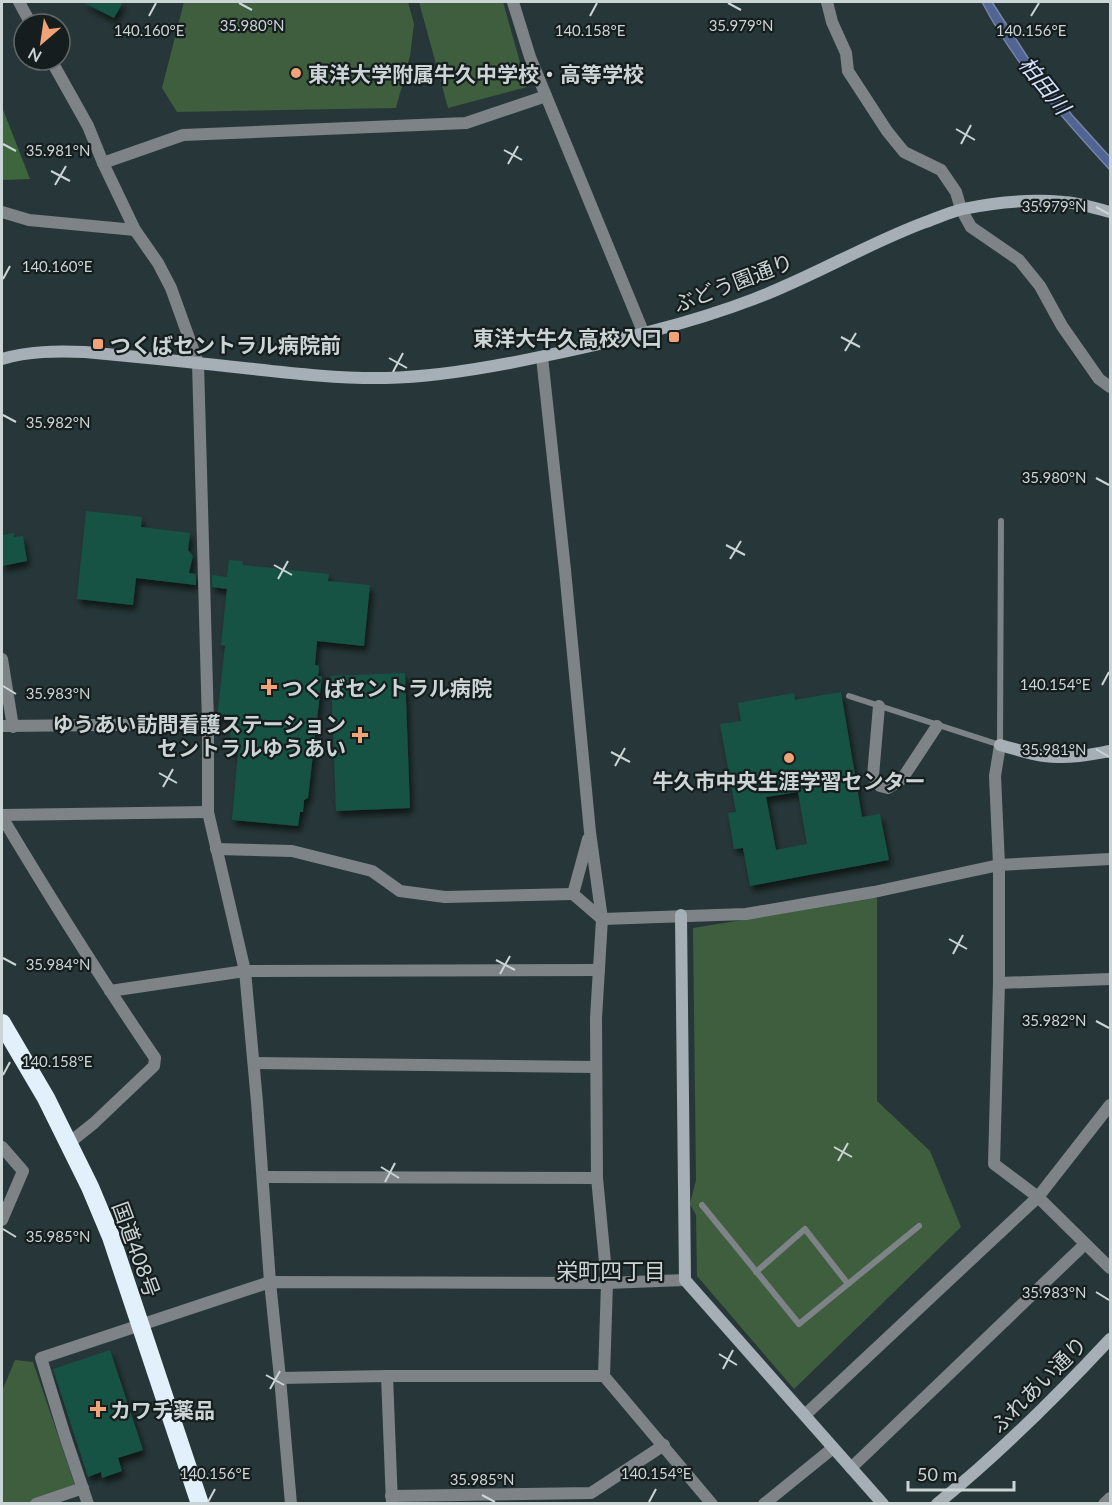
<svg xmlns="http://www.w3.org/2000/svg" width="1112" height="1505" viewBox="0 0 1112 1505" font-family="Lato,'Noto Sans JP',sans-serif">
<style>
.green{fill:#3e5e3d}
.forest{fill:#3d663c}
.water{fill:#516494;stroke:#7686a8;stroke-width:1.5}
.building{fill:#175345;fill-rule:evenodd;filter:url(#shadow)}
.lines{fill:none;stroke-linecap:round;stroke-linejoin:round}
.lane{stroke:#7d8387;stroke-width:6}
.street{stroke:#7d8387;stroke-width:12}
.secondary{stroke:#a5afb5;stroke-width:12}
.highway{stroke:#e1f0fa;stroke-width:18}
.ticks{fill:none;stroke:#ccd5d6;stroke-width:2}
.poi-dot{fill:#efa377;stroke:#161d1e;stroke-width:2}
.labels{text-anchor:middle;dominant-baseline:central;stroke-width:4.5;stroke-linejoin:round;paint-order:stroke}
.poi-label{font-size:21px;font-weight:bold;fill:#ccd5d6;stroke:#161d1e;text-anchor:start}
.street-label{font-size:21px;fill:#ccd5d6;stroke:#161d1e}
.water-label{font-size:22px;font-style:italic;fill:#d2dffe;stroke:#161d1e}
.neighbourhood-label{font-size:22px;fill:#ccd5d6;stroke:#161d1e}
.ticks-label{font-size:15px;text-anchor:middle;fill:#ccd5d6;stroke:#161d1e;stroke-width:4.5;stroke-linejoin:round;paint-order:stroke}
</style>
<defs>
<filter id="shadow"><feDropShadow dx="3" dy="5.5" stdDeviation="3" flood-color="#0009"/></filter>
</defs>
<rect width="100%" height="100%" fill="#273739"/>
<g class="green">
<polygon points="184,2 408,2 414,24 410,56 396,108 177,112 162,88"/>
<polygon points="419,2 503,2 527,87 448,108"/>
<polygon points="877,898 877,1101 930,1151 961,1227 794,1389 697,1276 696,1215 690,1204 696,1180 693,928"/>
<polygon points="15,1360 33,1362 76,1488 29,1503 2,1504 2,1391"/>
</g>
<polygon class="forest" points="2,107 30,179 2,180"/>
<path class="water" d="M982,2H992L1034,67L1072,115L1110,157V170C1062,118 1015,65 982,2Z"/>
<g class="building">
<polygon points="82,2 123,2 114,18"/>
<polygon points="86,511 142,517 141,527 190,533 188,550 193,556 189,573 196,574 196,585 136,578 133,605 77,599"/>
<polygon points="14,533 14,537 23,536 27,561 2,566 2,535"/>
<polygon points="229,560 242,561 243,565 329,574 328,581 370,585 364,646 317,641 315,665 319,666 318,676 322,676 308,798 304,800 303,812 300,812 298,826 232,820 238,752 229,751 232,719 217,718 225,646 221,645 227,589 212,587 212,575 227,577"/>
<polygon points="405,673 410,808 336,811 331,676"/>
<path d="M841,692L862,817L880,814L889,860L750,886L743,848L734,849L728,813L736,812L720,724L741,721L738,703L794,693L795,700ZM798,792L807,844L776,850L766,797Z"/>
<polygon points="110,1350 143,1450 118,1458 122,1471 102,1478 101,1472 88,1477 53,1369"/>
</g>
<g class="lines">
<g class="lane">
<polyline points="849,696 1000,745 1001,521"/>
<polyline points="702,1205 799,1324 919,1226"/>
<polyline points="756,1272 805,1229 848,1284"/>
</g>
<g class="street">
<polyline points="19,2 31,24"/>
<polyline points="513,2 530,57 644,334"/>
<polyline points="827,2 832,22 846,53 848,71 887,131 904,152 941,170 956,192 961,209 971,227 1019,260 1040,286 1062,326 1099,379 1110,387"/>
<polyline points="51,60 88,126 103,163 135,230 158,263 171,288 198,363 208,724 208,812 245,971 257,1102 270,1282 280,1378 291,1504"/>
<polyline points="103,163 183,135 466,123 546,96"/>
<polyline points="2,212 29,220 135,230"/>
<polyline points="542,357 565,570 590,832 602,919 596,1018 597,1178 607,1283 604,1376 712,1504"/>
<polyline points="2,659 13,727"/>
<polyline points="879,706 873,776 880,786 888,788 902,779 937,726"/>
<polyline points="2,726 208,724"/>
<polyline points="1000,745 995,776 999,865 999,983 994,1164 1038,1197 1110,1268"/>
<polyline points="2,815 208,812"/>
<path d="M2,817C51,899 101,979 155,1058L154,1066L94,1123L69,1143"/>
<polyline points="588,839 573,894 602,919 746,914 874,892 999,865 1110,859"/>
<polyline points="216,849 292,851 372,871 400,891 445,897 573,894"/>
<polyline points="999,983 1110,979"/>
<polyline points="110,991 245,971 599,970"/>
<polyline points="254,1063 596,1067"/>
<polyline points="2,1147 23,1171 2,1220"/>
<polyline points="263,1177 597,1178"/>
<polyline points="387,1376 392,1504"/>
<polyline points="280,1378 387,1376 604,1376"/>
<polyline points="805,1415 1038,1197 1110,1105"/>
<polyline points="851,1468 1085,1244"/>
<polyline points="391,1496 591,1493 664,1445"/>
<polyline points="36,1504 83,1488"/>
<polyline points="88,1504 65,1436 41,1358 270,1282 607,1283 685,1280"/>
<polyline points="764,1504 833,1448"/>
<polyline points="1104,1504 1110,1498"/>
</g>
<g class="secondary">
<path d="M2,359C29,351 56,351 85,352C138,357 191,362 244,368C289,373 341,379 386,378C439,377 493,367 544,356C615,341 686,325 754,299C812,277 865,245 923,223C937,218 950,212 963,209C996,202 1031,199 1064,202C1079,203 1095,208 1110,212"/>
<path d="M1000,745C1019,750 1038,757 1057,757C1075,758 1093,754 1110,751"/>
<polyline points="681,915 685,1280 883,1504"/>
<path d="M937,1504C1000,1453 1056,1397 1110,1339"/>
</g>
<polyline class="highway" points="2,1023 46,1098 90,1187 111,1237 200,1504"/>
</g>
<path class="ticks" d="M239,3L252,10M728,3L741,10M149,16L156,3M590,16L597,3M1031,16L1039,3M956,129L975,140M3,144L16,151M961,144L971,125M504,150L522,160M508,164L518,146M51,171L70,181M55,185L66,166M1096,207L1109,214M3,279L10,266M841,337L860,347M845,351L856,333M389,358L407,368M393,372L403,353M3,415L16,422M1096,478L1109,485M726,545L745,555M730,559L741,541M274,565L292,575M278,579L288,561M1102,685L1109,672M3,686L16,694M1096,749L1109,757M611,752L630,762M615,766L625,748M159,773L177,783M163,787L173,769M949,939L967,949M953,954L963,935M3,958L16,965M496,960L515,970M500,974L510,956M1096,1021L1109,1028M3,1075L10,1062M834,1147L852,1157M838,1161L848,1143M381,1167L399,1178M385,1182L395,1163M3,1229L16,1237M1096,1292L1109,1300M719,1354L737,1365M723,1369L733,1350M266,1375L284,1385M270,1389L280,1371M482,1495L495,1502M208,1502L215,1489M649,1502L656,1489"/>
<g class="poi-dot">
<circle cx="296" cy="73" r="6"/>
<rect x="668" y="331" width="12" height="12" rx="3"/>
<rect x="92" y="338" width="12" height="12" rx="3"/>
<path d="M266 678h6v6h6v6h-6v6h-6v-6h-6v-6h6z"/>
<path d="M357 726h6v6h6v6h-6v6h-6v-6h-6v-6h6z"/>
<circle cx="789" cy="758" r="6"/>
<path d="M95 1400h6v6h6v6h-6v6h-6v-6h-6v-6h6z"/>
</g>
<g class="labels">
<g class="poi-label">
<text x="308" y="73">東洋大学附属牛久中学校・高等学校</text>
<text x="662" y="337" text-anchor="end">東洋大牛久高校入口</text>
<text x="110" y="344">つくばセントラル病院前</text>
<text x="282" y="687">つくばセントラル病院</text>
<text x="346" y="723" text-anchor="end">ゆうあい訪問看護ステーション<tspan x="346" dy="24">セントラルゆうあい</tspan></text>
<text x="789" y="780" text-anchor="middle">牛久市中央生涯学習センター</text>
<text x="110" y="1409">カワチ薬品</text>
</g>
<g class="street-label">
<text transform="translate(733 282) rotate(-21)">ぶどう園通り</text>
<text transform="translate(137 1249) rotate(70)">国道408号</text>
<text transform="translate(1038 1384) rotate(-45)">ふれあい通り</text>
</g>
<g class="water-label">
<text transform="translate(1045 85) rotate(51)">柏田川</text>
</g>
<g class="neighbourhood-label">
<text x="611" y="1270">栄町四丁目</text>
</g>
</g>
<g class="ticks-label">
<text x="741" y="31">35.979°N</text>
<text x="252" y="31">35.980°N</text>
<text x="149" y="36">140.160°E</text>
<text x="590" y="36">140.158°E</text>
<text x="1031" y="36">140.156°E</text>
<text x="58" y="156">35.981°N</text>
<text x="1054" y="212">35.979°N</text>
<text x="57" y="272">140.160°E</text>
<text x="58" y="428">35.982°N</text>
<text x="1054" y="483">35.980°N</text>
<text x="1055" y="690">140.154°E</text>
<text x="58" y="699">35.983°N</text>
<text x="1054" y="755">35.981°N</text>
<text x="58" y="970">35.984°N</text>
<text x="1054" y="1026">35.982°N</text>
<text x="57" y="1067">140.158°E</text>
<text x="58" y="1242">35.985°N</text>
<text x="1054" y="1298">35.983°N</text>
<text x="215" y="1479">140.156°E</text>
<text x="656" y="1479">140.154°E</text>
<text x="482" y="1485">35.985°N</text>
</g>
<rect width="1112" height="1505" fill="none" stroke="#ccd5d6" stroke-width="6"/>
<g transform="translate(42 42) rotate(209)"><circle r="28" fill="#161d1e" stroke="#5f6768" stroke-width="1.5"/>
<path d="M0-4.5L10 22L0 15L-10 22Z" fill="#efa377"/>
<text y="-9" font-size="16" font-weight="bold" text-anchor="middle" fill="#ccd5d6">N</text>
</g>
<path d="M908 1481v9h106v-9" fill="none" stroke="#ccd5d6" stroke-width="3"/>
<text x="917" y="1481" font-size="18" fill="#ccd5d6" stroke="#161d1e" stroke-width="4.5" paint-order="stroke">50 m</text>
</svg>
